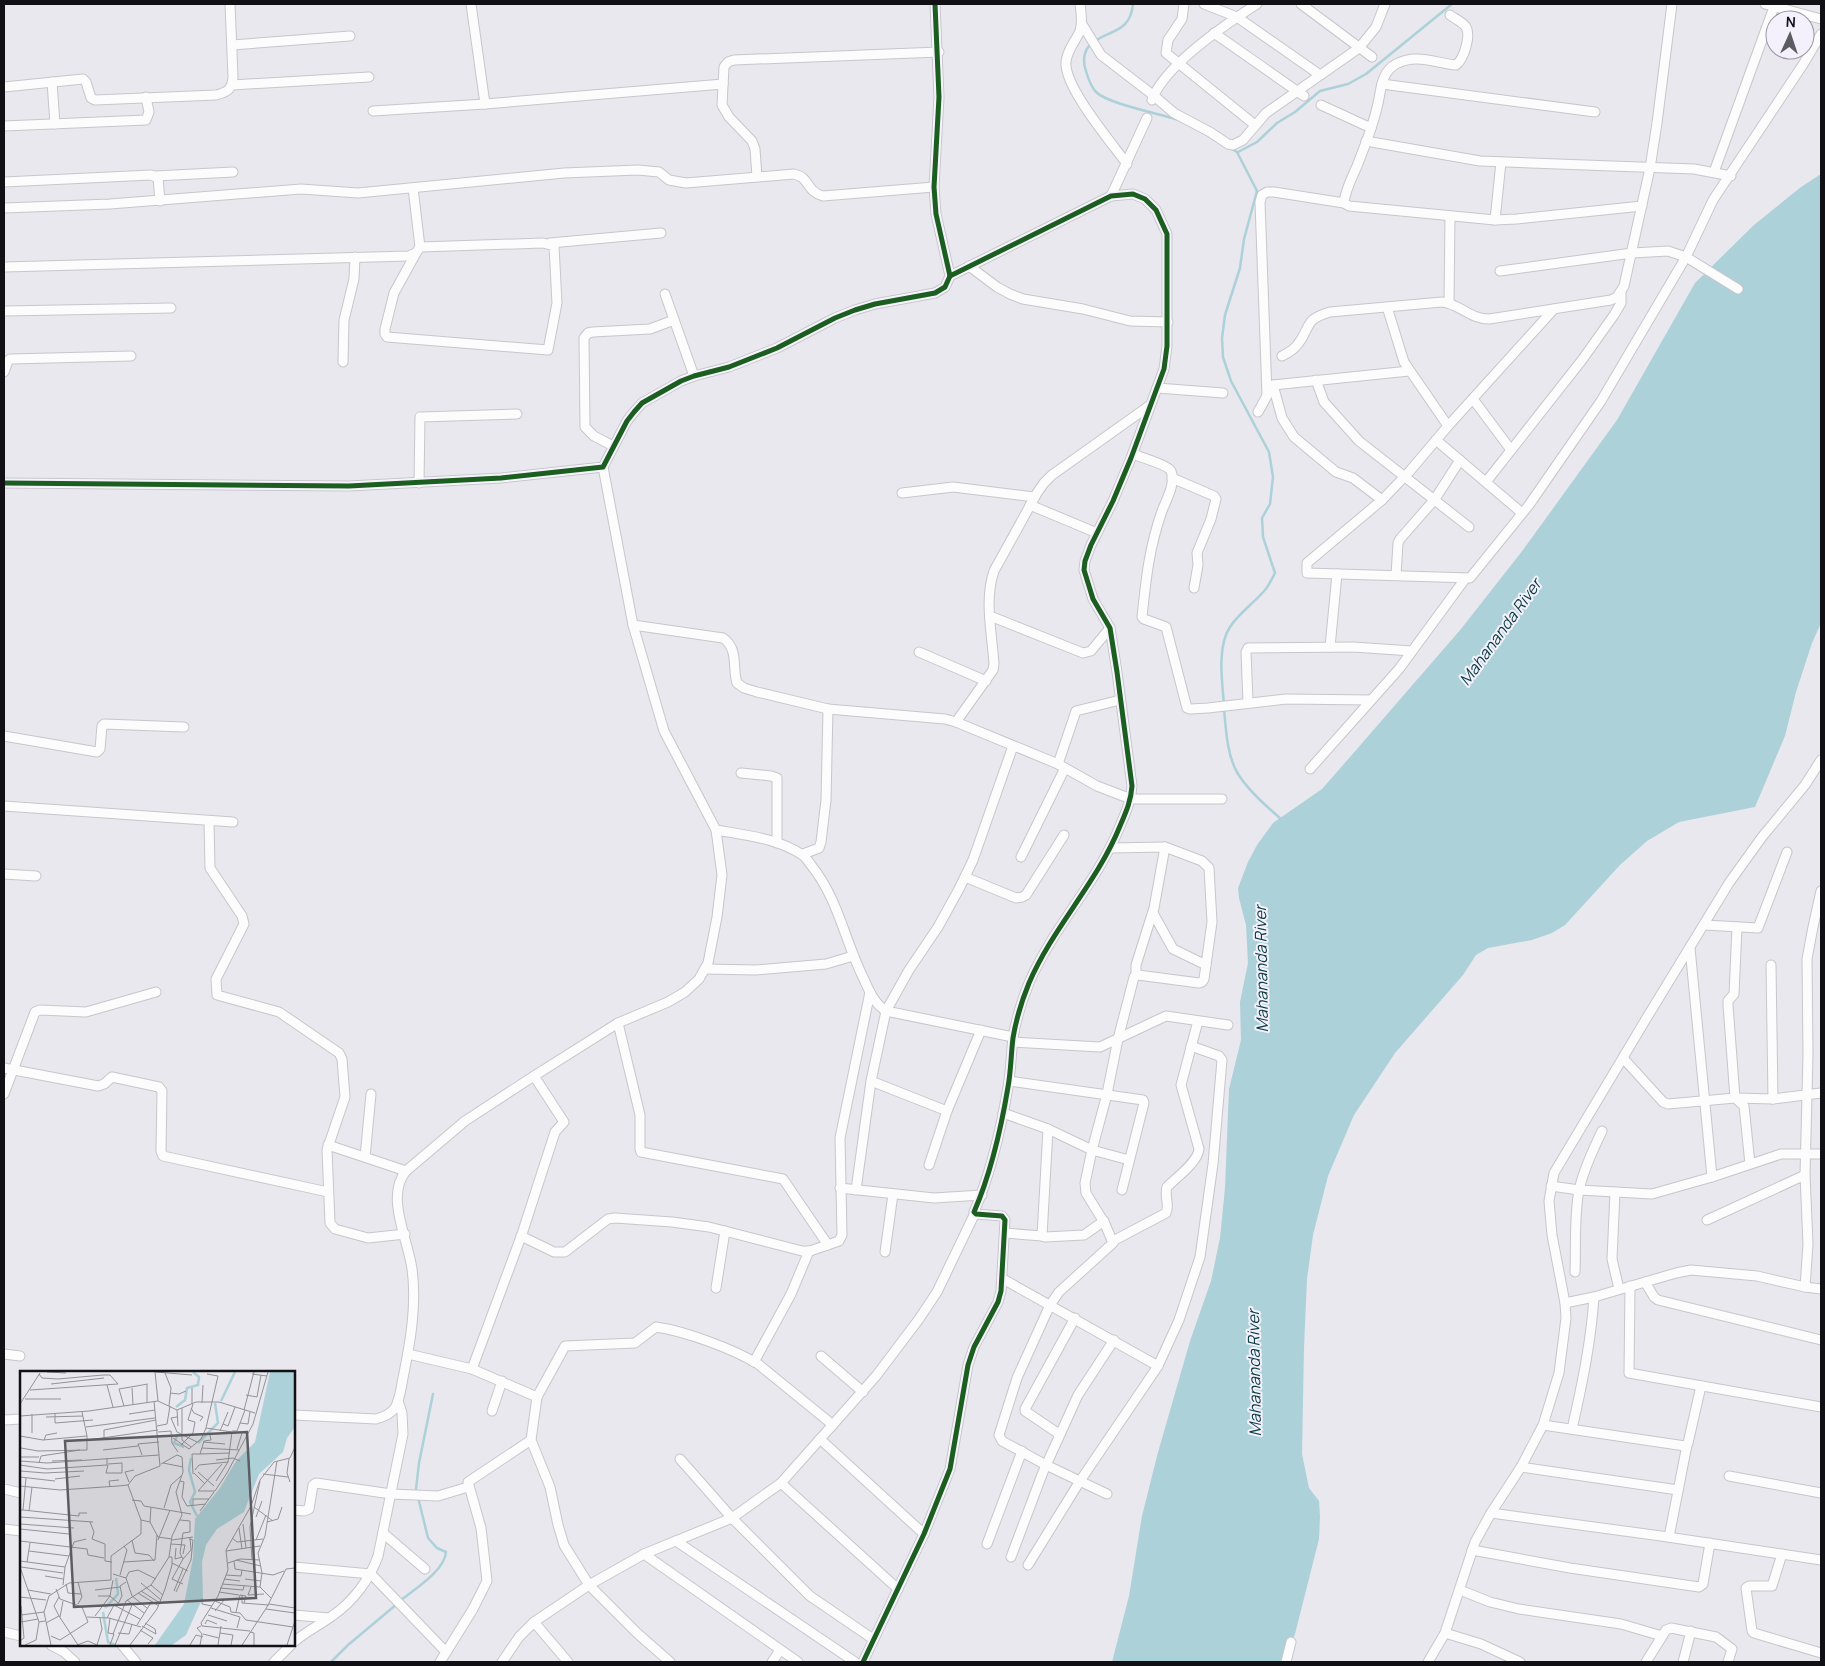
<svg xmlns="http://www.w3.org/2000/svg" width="1825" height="1666" viewBox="0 0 1825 1666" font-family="Manrope,sans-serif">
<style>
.water{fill:#acd1d8}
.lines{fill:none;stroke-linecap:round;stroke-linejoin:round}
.stream{stroke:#acd1d8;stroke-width:2.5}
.minor-casing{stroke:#c7c6cb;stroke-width:11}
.minor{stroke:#fcfcfc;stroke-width:9}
.cycleway-casing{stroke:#f4f1fd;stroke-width:8}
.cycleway{stroke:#1b5e20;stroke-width:5}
.labels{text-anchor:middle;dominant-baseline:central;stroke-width:4;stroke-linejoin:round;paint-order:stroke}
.water-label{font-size:16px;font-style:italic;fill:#083b40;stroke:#f4f1fd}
.inset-river{fill:none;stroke:#acd1d8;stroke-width:2.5}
.inset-road{fill:none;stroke:#929297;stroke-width:1}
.view{fill:#5c5c61;fill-opacity:0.15;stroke:#5c5c61;stroke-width:2.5}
.inset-edge{fill:none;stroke:#111015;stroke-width:2.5}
</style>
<rect width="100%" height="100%" fill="#e8e8ee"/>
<polygon class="water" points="1821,174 1821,623 1812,643 1796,692 1785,736 1755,807 1679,822 1647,841 1620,865 1565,925 1552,933 1532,940 1488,948 1476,955 1463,975 1395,1053 1354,1115 1328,1176 1313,1235 1307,1279 1304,1347 1302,1454 1309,1488 1319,1501 1320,1517 1319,1539 1295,1634 1283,1662 1112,1662 1129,1596 1142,1516 1157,1456 1190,1341 1211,1281 1220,1238 1225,1188 1229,1089 1241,1040 1240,1002 1248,963 1246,925 1239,898 1238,888 1248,862 1257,845 1273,823 1322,789 1357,749 1461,629 1523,550 1617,420 1695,283 1754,225 1801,187"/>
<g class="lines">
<g class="stream">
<path d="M1133,4C1130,36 1105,29 1089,46C1083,53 1083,64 1086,71C1088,78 1091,87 1096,92C1108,104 1161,114 1179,120"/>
<polyline points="1238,152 1257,142 1277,123 1295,112 1320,91 1348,84 1366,74 1452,4"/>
<path d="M1224,704C1222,682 1217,646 1230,627C1239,613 1254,603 1265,590C1269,585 1272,579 1275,573L1263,537L1262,518L1270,504L1273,477L1269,452L1231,381L1223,357L1222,338L1225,315L1240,268L1244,239L1257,191L1237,152L1230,148"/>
<path d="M1224,709C1226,730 1227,756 1238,774C1249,791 1266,806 1281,819"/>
<path d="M401,1600C415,1589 445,1570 446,1552L437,1548L428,1538L416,1489L419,1463L433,1394"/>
<polyline points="331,1662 348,1645 397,1604"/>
</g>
<g class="minor-casing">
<g id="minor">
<polyline points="471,4 485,104"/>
<path d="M1080,4C1081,13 1083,22 1080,31C1075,42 1067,50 1066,62C1064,87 1111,142 1127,164"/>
<polyline points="1184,4 1182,19 1168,40 1166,53 1255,125"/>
<polyline points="1204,4 1237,17 1320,75"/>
<polyline points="1301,4 1372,57"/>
<polyline points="1765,4 1821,19"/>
<path d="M1450,15C1455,19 1463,22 1466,27C1471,36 1464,59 1456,65C1435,63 1416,53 1396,64C1385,70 1382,81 1380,93C1376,118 1366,143 1357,166C1352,178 1345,190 1344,203L1349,206L1495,220L1517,219L1642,206"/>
<polyline points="1082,24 1101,55 1153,95 1174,113 1210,132 1228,144 1233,145 1243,140 1266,113 1359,48 1376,27 1385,4"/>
<polyline points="1214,33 1304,96"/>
<polyline points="232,45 350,36"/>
<polyline points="52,82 55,124"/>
<polyline points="1382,84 1595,112"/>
<polyline points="232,85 369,77"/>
<path d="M4,87L83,79L86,82L91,98L95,100L216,95C228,92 232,89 233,77L230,4"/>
<path d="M1152,100C1164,66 1226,24 1257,4"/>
<polyline points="1321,105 1371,128"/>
<polyline points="373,111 485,104 723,84"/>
<polyline points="4,126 146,120 149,112 146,97"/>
<polyline points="1366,141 1480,161 1694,169 1731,176"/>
<polyline points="1714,172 1774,7"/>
<polyline points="155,176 233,172"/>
<polyline points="757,177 755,149 752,141 729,117 722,105 724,67 728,62 734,60 939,52"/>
<polyline points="4,182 151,175 158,178 160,201"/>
<polyline points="1111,196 1147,118"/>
<path d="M4,208L110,204L301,189L358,193L564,173L638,170L659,172L669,180L686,183L794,174C811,178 805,191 823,196L934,187"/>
<polyline points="1495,220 1501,162"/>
<polyline points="550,243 661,233"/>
<polyline points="416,253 394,293 385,329 385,334 387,337 548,350 557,303 554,246 543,243 420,247"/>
<polyline points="969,266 997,287 1010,294 1023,299 1083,309 1130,321 1168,322"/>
<polyline points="4,267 409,256 416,253 420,247 413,188"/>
<polyline points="1500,271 1632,253 1668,251 1686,257 1738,289"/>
<polyline points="665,294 694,376"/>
<polyline points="1449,303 1450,216"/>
<polyline points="1387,307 1404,362 1448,426"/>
<polyline points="1554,309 1448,426 1409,472 1382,500 1307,563 1307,573 1470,578 1529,505 1601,401 1686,257 1713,200 1804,63 1821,34"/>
<polyline points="4,311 171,308"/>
<path d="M1282,356C1288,353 1294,350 1298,344C1312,326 1303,320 1330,312L1442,302C1460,304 1470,319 1489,319L1611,300L1617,297L1624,286L1650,168L1657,123L1672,4"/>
<polyline points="343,362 344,320 354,279 355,257"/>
<polyline points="4,372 8,361 10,359 131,356"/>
<polyline points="1316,380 1324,402 1359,441 1469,527"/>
<polyline points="1273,385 1282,418 1294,437 1336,472 1353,478 1382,500"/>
<polyline points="1157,388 1223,393"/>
<polyline points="1267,395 1260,202 1262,195 1267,192 1274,192 1344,203"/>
<polyline points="1473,399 1511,450"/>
<polyline points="1258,412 1273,385 1409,371"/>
<polyline points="1436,440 1522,513"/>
<polyline points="613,446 594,436 585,427 584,338 588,333 593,332 650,329 674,320"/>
<path d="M1133,454C1140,457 1168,465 1171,471C1176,484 1166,500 1162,511C1149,548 1146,579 1142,617L1144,619L1166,627L1187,708L1190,709L1208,708L1286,699L1371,700"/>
<polyline points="1172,478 1214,496 1216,499 1211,519 1197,553 1198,565 1194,588"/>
<polyline points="1486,482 1582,360 1614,315 1621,303 1621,292"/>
<polyline points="4,483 349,486 501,478 603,467 627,421 634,412 642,403 681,381 694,376 729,367 777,348 835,318 855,310 875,304 935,293 945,287 950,276 936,214 934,187 939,97 935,4"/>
<polyline points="419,483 420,417 517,414"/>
<polyline points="902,493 953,487 1034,497"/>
<polyline points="1030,505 1097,533"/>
<polyline points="1396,575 1398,543 1400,539 1435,499 1460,460"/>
<polyline points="990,616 1083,653 1091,651 1110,628"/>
<path d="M633,625L723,638C739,649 732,668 737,683L744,688L757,692L828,709L945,719L956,722L1058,764L1097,786L1131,799H1222"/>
<polyline points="1330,647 1337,574"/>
<polyline points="919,652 986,681"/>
<polyline points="1248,702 1246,652 1248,648 1353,647 1412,651"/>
<path d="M956,722L993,670L994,664C992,633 984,600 994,571L1037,493L1044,483L1052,475L1149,406"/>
<polyline points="4,736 97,752 100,749 102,726 104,724 184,727"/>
<polyline points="1058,764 1076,711 1120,700"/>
<polyline points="1310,769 1399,669 1465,579"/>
<polyline points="741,773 771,776 777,778 777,843"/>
<polyline points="4,806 233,822"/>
<polyline points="209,821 210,868 242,916 244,924 216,979 217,995 279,1012 339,1053 342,1059 345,1097 327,1150 330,1223 335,1229 368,1238 405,1234"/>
<path d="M716,830C745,835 776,838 801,854C805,856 808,861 811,865C837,897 844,937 861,973C868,987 872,1002 886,1011L1013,1037"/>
<polyline points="803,854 819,848 821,842 826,800 828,709"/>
<polyline points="1021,857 1065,768"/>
<polyline points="4,874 36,876"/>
<polyline points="965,877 1016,898 1022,897 1026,895 1064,835"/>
<polyline points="1153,913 1173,949 1206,965"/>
<polyline points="1705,925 1758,928 1787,852"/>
<polyline points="1737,927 1734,994 1728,1001 1728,1005 1735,1098 1744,1106 1750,1164"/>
<polyline points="1690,948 1712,1177"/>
<polyline points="1771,965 1773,1099"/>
<polyline points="705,969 756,970 826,964 853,956"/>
<polyline points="1136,976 1136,965 1154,908 1165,847"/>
<polyline points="618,1023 640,1115 640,1149 641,1152 783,1179 828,1245"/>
<polyline points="1013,1042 1100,1047 1166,1016 1228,1025"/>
<polyline points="1623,1058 1663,1102 1668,1104 1735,1098 1773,1099 1821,1093"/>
<polyline points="4,1068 98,1086 104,1084 112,1077 159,1087 162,1091 161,1151 163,1156 328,1192"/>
<polyline points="871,1081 947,1111"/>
<polyline points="1009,1081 1143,1100 1144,1103 1122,1190"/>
<polyline points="4,1094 35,1012 40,1010 86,1012 156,992"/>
<polyline points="1003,1113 1048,1129 1092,1150 1129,1160"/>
<polyline points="1048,1129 1042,1236 1045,1237 1084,1235 1104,1221"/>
<polyline points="328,1145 406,1171"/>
<polyline points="365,1157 371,1094"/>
<polyline points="929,1165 947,1111 981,1030"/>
<polyline points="1551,1186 1579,1190 1652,1194 1712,1177 1781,1154 1821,1154"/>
<polyline points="840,1188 934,1198 982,1195"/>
<polyline points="856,1190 871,1081 886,1011 909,970 938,927 959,889 973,860 1013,746"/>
<polyline points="1615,1192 1612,1259 1619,1289"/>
<polyline points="1707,1220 1805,1175"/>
<polyline points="1005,1233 1042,1236"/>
<polyline points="521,1236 554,1252 565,1252 608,1219 615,1218 672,1222 709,1227 802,1251 810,1251 839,1241 842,1235 840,1138 870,992"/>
<path d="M1113,1241L1166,1213C1170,1205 1164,1196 1167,1187C1176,1178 1198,1162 1199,1149L1181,1085L1198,1021"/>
<polyline points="885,1252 893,1194"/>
<path d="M1575,1272C1576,1245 1574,1216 1579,1190C1584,1169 1593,1150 1602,1131"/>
<polyline points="1003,1279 1158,1366"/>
<polyline points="1645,1282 1654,1297 1658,1300 1821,1340"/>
<polyline points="1630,1286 1629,1373 1821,1407"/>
<polyline points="1805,1287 1808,1244 1805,1175 1808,1054 1807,959 1813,927 1821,891"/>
<polyline points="716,1288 725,1231"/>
<polyline points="1565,1303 1594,1297 1676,1273 1691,1270 1757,1276 1805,1287 1821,1289"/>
<polyline points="4,1354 20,1356"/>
<polyline points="408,1354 472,1369 537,1397 531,1440 550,1487 558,1525 564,1545 589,1585 637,1633 670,1662"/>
<polyline points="821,1356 863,1392"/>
<polyline points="754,1362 791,1294 809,1251"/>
<polyline points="472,1369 522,1234 555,1132 564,1122 534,1076"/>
<path d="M537,1397L565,1346L635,1343L656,1327C685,1331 733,1349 758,1364L833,1425"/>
<polyline points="492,1411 502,1381"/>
<path d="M294,1415L376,1419C383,1417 391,1414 395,1408C400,1399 401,1388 403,1378C410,1344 417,1305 412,1269C408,1239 385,1196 406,1171L465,1121L534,1076L618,1023L668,1002L685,992L699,979L708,963L717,917L722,875L716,830L664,731L633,625L603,467"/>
<polyline points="4,1420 21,1419"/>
<polyline points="1543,1425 1685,1446 1688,1443 1701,1386"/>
<path d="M1572,1429C1582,1385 1591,1342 1594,1297"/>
<polyline points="1059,1434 1025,1411 1025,1409 1075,1318"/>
<polyline points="820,1439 924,1534"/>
<polyline points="680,1459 732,1518 810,1596 873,1639"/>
<polyline points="1521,1467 1678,1490"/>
<polyline points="1729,1476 1821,1493"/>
<polyline points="781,1483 898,1589"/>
<polyline points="4,1489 21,1493"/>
<polyline points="1107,1494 1046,1465 1002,1441 999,1435 1017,1378 1050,1305 1059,1292 1113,1243 1105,1224 1086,1193 1085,1183 1092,1150 1107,1094 1118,1039 1134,977 1138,975 1199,983 1202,982 1204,979 1212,922 1209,868 1202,861 1165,847 1111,848"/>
<polyline points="294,1510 304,1511 309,1509 313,1485 316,1483 391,1494 438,1496 468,1487"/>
<polyline points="1491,1513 1661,1536 1821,1560"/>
<polyline points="4,1529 21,1531"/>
<polyline points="383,1533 425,1569"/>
<polyline points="1669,1537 1687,1445"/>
<polyline points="676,1541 855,1662"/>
<polyline points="987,1544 1022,1451"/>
<polyline points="1472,1550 1570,1568 1699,1587 1703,1584 1710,1543"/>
<polyline points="644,1554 798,1662"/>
<polyline points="1782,1554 1772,1586 1749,1586 1746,1588 1752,1631 1754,1633 1821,1653"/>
<polyline points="1011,1557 1043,1472 1078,1395 1114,1340"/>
<polyline points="1028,1565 1080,1481 1158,1366 1179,1320 1200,1257 1213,1164 1222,1060 1219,1056 1191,1046"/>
<polyline points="294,1567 371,1574 446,1652"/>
<polyline points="1460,1590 1490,1602 1519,1609 1621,1624 1662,1636"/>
<polyline points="294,1615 329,1618"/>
<polyline points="534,1622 568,1662"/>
<polyline points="4,1632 21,1636"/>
<polyline points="1445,1633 1481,1644 1520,1662"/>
<path d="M294,1642C305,1632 320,1625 332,1616C353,1602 370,1579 378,1556L403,1434L402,1413L398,1401"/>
<polyline points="51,1645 64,1652 75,1662"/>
<polyline points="122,1645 136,1662"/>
<polyline points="274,1662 291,1645"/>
<polyline points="440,1662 473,1609 487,1581 481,1528 468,1482 531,1440"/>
<polyline points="502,1662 519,1637 534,1622 589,1585 644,1554 732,1518 781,1483 876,1376 919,1319 937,1292 975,1213"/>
<polyline points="772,1662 780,1650"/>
<path d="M863,1662L924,1534L950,1469L968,1365L974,1347L998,1302L1001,1291L1005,1220L1002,1216L976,1214L974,1212C991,1173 1001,1129 1008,1087C1011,1071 1011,1054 1013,1038C1016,1020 1022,1000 1029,983C1053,927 1097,883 1120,826C1126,812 1131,801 1132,786L1117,672L1110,628L1093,599L1084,570L1085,561L1091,545L1113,501L1131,458L1164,369L1167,346V234L1156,210L1145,199L1133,194L1111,196L950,276"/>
<polyline points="1286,1662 1291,1642"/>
<polyline points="1428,1662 1445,1633 1475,1542 1491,1513 1521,1467 1543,1425 1559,1373 1566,1318 1565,1303 1552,1235 1549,1201 1554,1173 1646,1019 1729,883 1762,837 1805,785 1821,760"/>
<polyline points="1646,1662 1666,1630 1671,1628 1716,1637 1732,1649 1728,1662"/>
<polyline points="1683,1662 1691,1631"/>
</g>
</g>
<use href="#minor" class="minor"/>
<g class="cycleway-casing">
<g id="cycleway">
<polyline points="4,483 349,486 501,478 603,467 627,421 634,412 642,403 681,381 694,376 729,367 777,348 835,318 855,310 875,304 935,293 945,287 950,276 936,214 934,187 939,97 935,4"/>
<path d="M863,1662L924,1534L950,1469L968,1365L974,1347L998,1302L1001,1291L1005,1220L1002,1216L976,1214L974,1212C991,1173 1001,1129 1008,1087C1011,1071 1011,1054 1013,1038C1016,1020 1022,1000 1029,983C1053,927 1097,883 1120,826C1126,812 1131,801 1132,786L1117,672L1110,628L1093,599L1084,570L1085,561L1091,545L1113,501L1131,458L1164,369L1167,346V234L1156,210L1145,199L1133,194L1111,196L950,276"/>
</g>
</g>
<use href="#cycleway" class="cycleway"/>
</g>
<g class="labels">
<g class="water-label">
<text transform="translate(1500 632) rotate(-54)">Mahananda River</text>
<text transform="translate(1261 969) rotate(-91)">Mahananda River</text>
<text transform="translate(1254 1373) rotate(-91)">Mahananda River</text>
</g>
</g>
<g transform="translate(20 1371)">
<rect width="275" height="275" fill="#e8e8ee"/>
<path d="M250,1H275V56L267,67L263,81L239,103L224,141L197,158L186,174L182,191L183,226L166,264L152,274H135L164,233L173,187L175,148L200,117L216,90L235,71Z" fill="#acd1d8"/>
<path class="inset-river" d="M201,30L215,1M156,36L165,29L167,17L178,14L179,6L173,1M158,63L154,72L164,76M178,72L198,52L195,32M171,87L169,99L175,121L170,131L177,145M85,237L98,223L96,207M83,241L88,271L95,274"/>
<path class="inset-road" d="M27,1L46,2M136,1L172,4M145,2L151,17L149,35M19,3L22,7L38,8L83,4M232,3L247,5M83,4H90L98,13M31,13L84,7M87,14L93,36M127,14V31M112,17L113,33M10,19L98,13M150,22L159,23L166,20M226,24L237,26L241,4M5,28H41M138,30L157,39L176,31H199L235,42M182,32L183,14M0,33L20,2M172,33V17M104,35L99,18L128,13M162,37V69L171,76M171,37L174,42L183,46L180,50M157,39L158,55M224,39L234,1M35,42V52L73,49M12,43V62M109,43L135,39M0,45L69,40L138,30L135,1M26,46L63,45M157,46L151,47L157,61L177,71M220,52L228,53L230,41M203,53L208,55L215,36M137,55L147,53L150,35M66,56L135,47M0,57V83M186,57L198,5L187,3M200,60L208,41M212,60H217L225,39M138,61L151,60L152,72L158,81M190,64L191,69L184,70L180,83L210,82M0,65L23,69L67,65L62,41M84,67V59L136,49M153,67L169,78L181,68L186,57L212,61L208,91L179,94L175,99M24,69L26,64L37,62M68,69L138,59M183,71L205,73M161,74L173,62L175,51L168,49L173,33M1,77L18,80L67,79V65M182,77L219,79M217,78L222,62M83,79L118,75M122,84L118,73L139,71M0,86H19M269,88L267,102L270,111M196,89L213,87L220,90M0,90L27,92L139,84M32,90L62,89M19,92L21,85L60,79M143,92L163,96M202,93L178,120H195L207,102L233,53L248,1M0,94L27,98L87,94V87M88,94L86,102H102V92L88,93M0,100L25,102L64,100M178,101L194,115M174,102L185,113M173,103L172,83H180M243,103L268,106M0,106L35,110M35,108L60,105M160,110L164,111L162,126L167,135L186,133M196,110L208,91M109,111L105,101L114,99M0,115L40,119L98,115L108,114L115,105L140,95L134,30M90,116L89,110L99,109M112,129L121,130L124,135L171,143M173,134V128H189M234,136L253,150M144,137L151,114L161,105M0,139H3L6,107M3,139L59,145V142H67M9,140L12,116M180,140L194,121M0,146L73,151M236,146L242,130M121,149L130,151L138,166L152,168M160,149L170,150V161L163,162L160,182L163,188L152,208L163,213M70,151L74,161L72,168L85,173V190L92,191M130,151L131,136M247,151L258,148L262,136M0,153L54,157M223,153L226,177M219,157L222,178M0,158L49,163M212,167L217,171L243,168M112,169L115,182L129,184L134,190M138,169L150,139M152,169L173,166M236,169L246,144M0,170L67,178L68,184L84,187M151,173L165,174L163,183M156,177L155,188L162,186M9,180L49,185M206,180L240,175M163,188L171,179L170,166M216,189L241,195M232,189L230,156L240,110M0,190L45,196M214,190L215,198L253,204L264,200M7,191L10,172M104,191L135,189L137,164M152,192L168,200M208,192L220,188L240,189M0,196L19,251L25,250M1,196L43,202M93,203L106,207L112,225L127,237M100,204L107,179L104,175M206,204L221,205L222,199M25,205L43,208M106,207L109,201L118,199L136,208M204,208L220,210M225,208L241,210M58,211L62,226L58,233M121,212L141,229M46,213L48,222L61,223M202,213L240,216M43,214L45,196L54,171L66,168M131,214L143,224M231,216L228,224L244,223M200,217L223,219L224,215M8,219L31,223M75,219L100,216M121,220L140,232M154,220L163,198M156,221L171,189L173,169L169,168M199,221L219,224M118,222L139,235M222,224V232L249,234M78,225H90L98,232M0,226L26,229M182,227V233L192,235M251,227L240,216L242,202L238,182L245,165L257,90M107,229L124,242M195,230L210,236L211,241L220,242L226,249L273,256M249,233L275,237M97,235L102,225L100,215L106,211M191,237L220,246L217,257M246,238L275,242M195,240L205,228M216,241L220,224L226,225L224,232M1,244L24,241M188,244L207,250M39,245L34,235L39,226M75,245L90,225L93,209M40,246L43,230M67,246L89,247L121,256M87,247L94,234L120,248M1,251L18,248M26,252L39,245L58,274M185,253L187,249L197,253M117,254L132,230M122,255L136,263L135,258L125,252M120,259L133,267L128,273M230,260L182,255L181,252L198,225L208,199L206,179L231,135L240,109L254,91L270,87L275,76M230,261L234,262V274M98,262L109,263L112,253M200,262L213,264L211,274M93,263L106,230L131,214L149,186M183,263L199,267M31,265L40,269L68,251L62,236L40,228L36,218M0,270L4,267L1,235M5,274L16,269L19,251M31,274L24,241L29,225L49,212L91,209V185L121,163V149L108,114M57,274L68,270L77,274L82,258L80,247M90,274L94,263L88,262L90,247M95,274L112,234M110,274L137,238L145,218L152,194V186H149L152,165L162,144L156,121L163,101L162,86L157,84L141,93M170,274L176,264L183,266M180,274L182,263L177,257L181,255M198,274L201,255M222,274L247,236L266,198L275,197M267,274L275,250"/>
<path class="view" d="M227,61L236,227L54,236L45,70Z"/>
<rect width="275" height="275" class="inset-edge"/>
</g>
<rect width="1825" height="1666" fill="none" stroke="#111015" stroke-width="10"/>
<g transform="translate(1790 35) rotate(3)"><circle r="24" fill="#f4f1fd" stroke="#9997a0"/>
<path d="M0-4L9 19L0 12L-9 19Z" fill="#5c5c61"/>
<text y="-8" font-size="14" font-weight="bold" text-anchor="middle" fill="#111015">N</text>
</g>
</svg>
